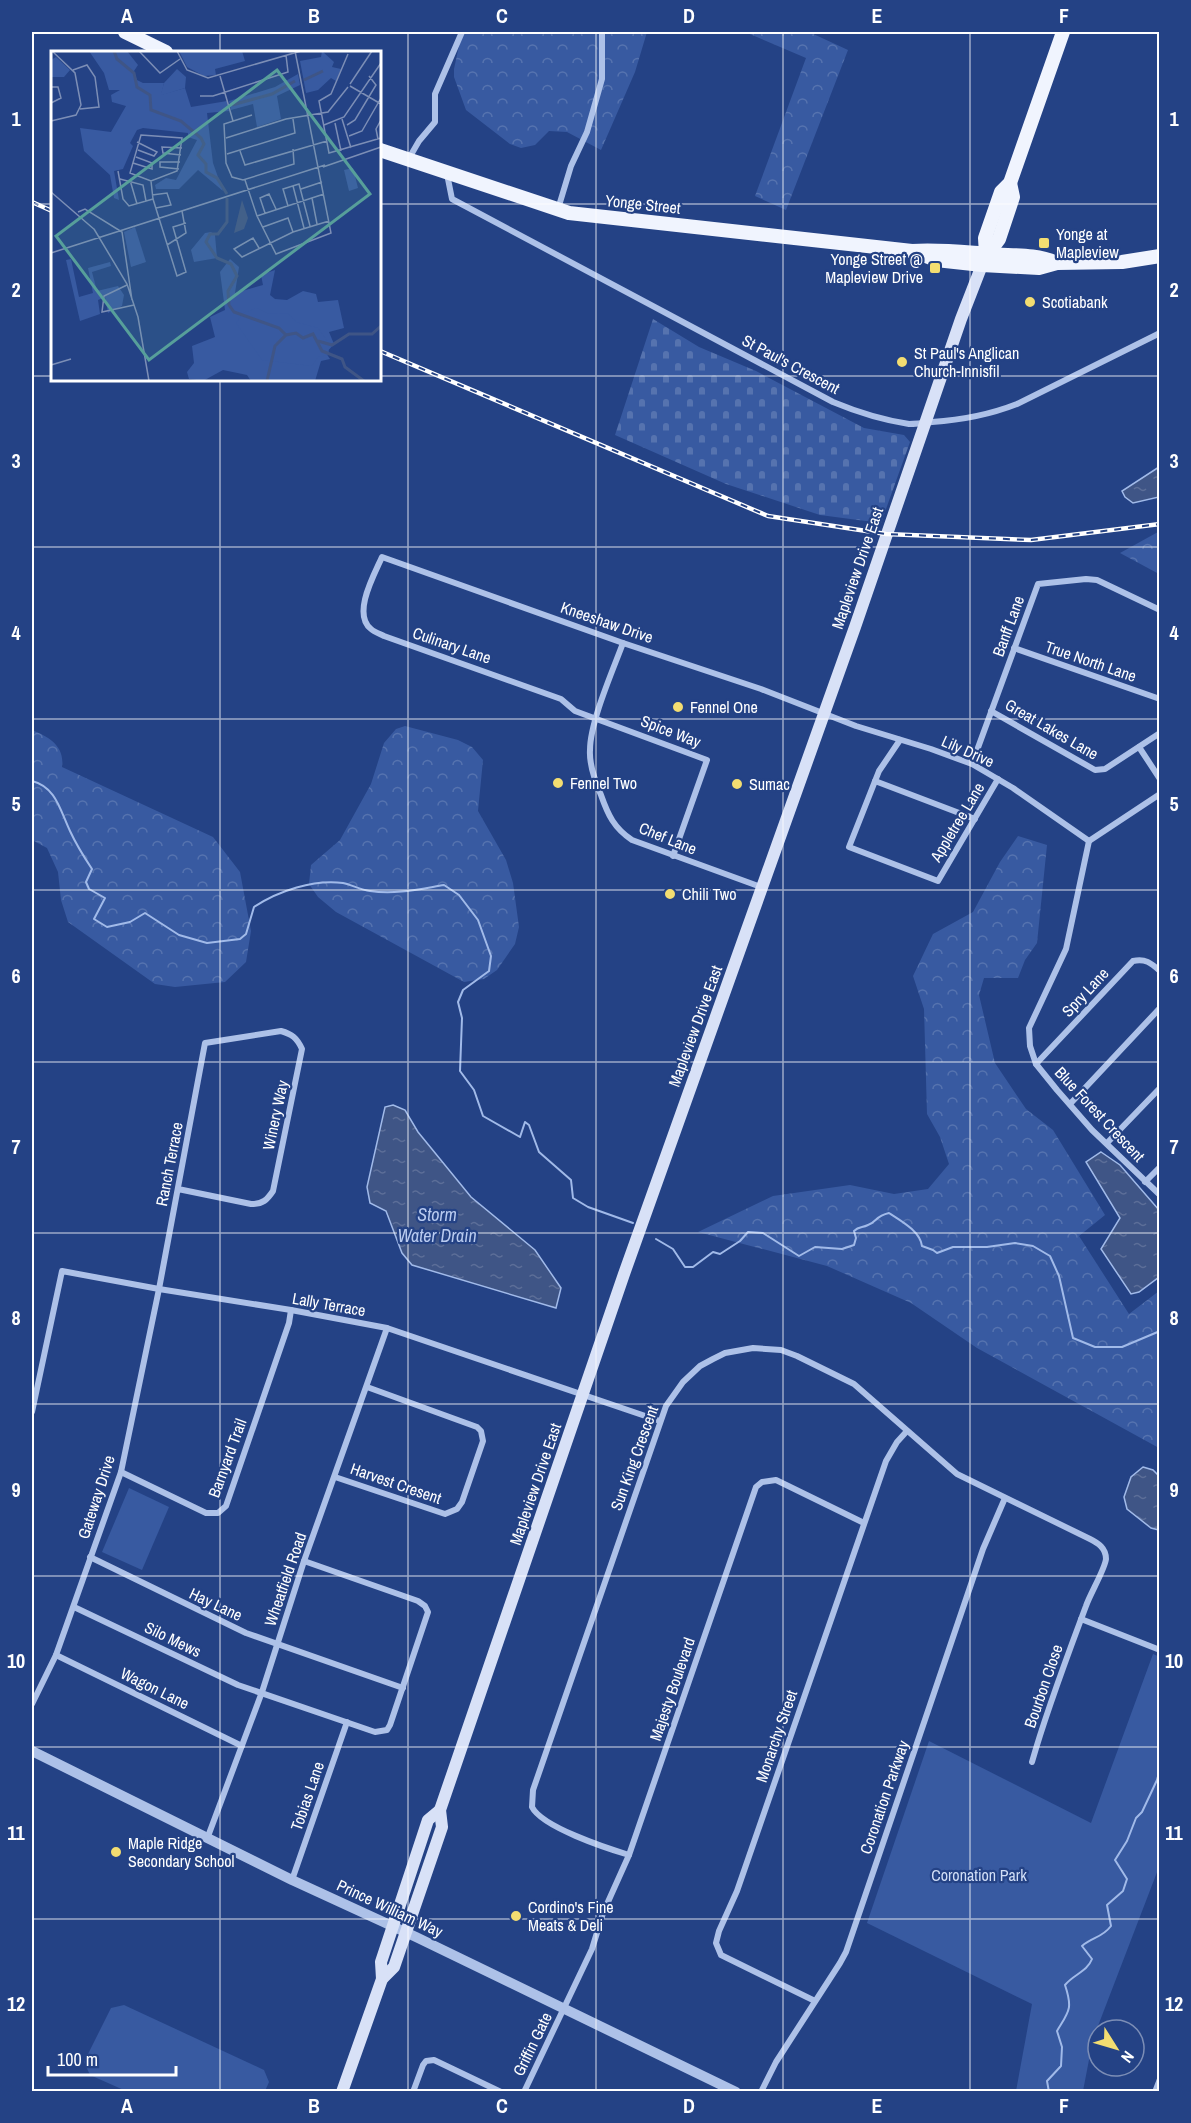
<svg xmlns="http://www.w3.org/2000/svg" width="1191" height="2123" viewBox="0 0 1191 2123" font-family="'Archivo Narrow',sans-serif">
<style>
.green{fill:#385aa1}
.forest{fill:url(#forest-crowns)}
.cemetery{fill:url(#cemetery-stones)}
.water{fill:url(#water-ripples);stroke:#a1bae9;stroke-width:1.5}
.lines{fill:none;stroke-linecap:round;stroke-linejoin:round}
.stream{stroke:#a1bae9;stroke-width:2}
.minor{stroke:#adc1e8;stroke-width:6}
.tertiary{stroke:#adc1e8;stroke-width:10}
.secondary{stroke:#d8e1f7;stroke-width:12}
.primary{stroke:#f0f4fe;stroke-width:14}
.rail-casing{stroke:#fff;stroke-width:4.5}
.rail{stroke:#244285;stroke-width:2;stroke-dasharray:7;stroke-linecap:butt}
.grid{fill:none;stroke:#fff;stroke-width:1.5;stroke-opacity:0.55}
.poi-dot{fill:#f3dd71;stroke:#244285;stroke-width:2}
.labels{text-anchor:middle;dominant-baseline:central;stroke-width:4.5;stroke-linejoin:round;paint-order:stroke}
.street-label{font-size:16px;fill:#fff;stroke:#244285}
.poi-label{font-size:16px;fill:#fff;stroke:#244285;text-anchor:start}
.park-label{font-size:16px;fill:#d1def6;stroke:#244285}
.water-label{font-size:18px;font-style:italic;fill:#b9cbf0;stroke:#244285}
.inset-river{fill:none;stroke:#3f5586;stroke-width:3}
.inset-road{fill:none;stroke:#7c8eb6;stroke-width:1.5}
.view{fill:#579f9a;fill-opacity:0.15;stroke:#579f9a;stroke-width:3}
.inset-edge{fill:none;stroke:#fff;stroke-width:3}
.neatline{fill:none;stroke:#fff;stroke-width:2}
.grid-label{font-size:20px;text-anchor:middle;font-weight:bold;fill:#fff}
</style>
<defs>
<pattern id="forest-crowns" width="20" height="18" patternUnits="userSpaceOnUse" patternTransform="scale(1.5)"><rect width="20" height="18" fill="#385aa1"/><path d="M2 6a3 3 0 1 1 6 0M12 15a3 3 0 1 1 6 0" fill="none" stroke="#5673af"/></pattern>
<pattern id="cemetery-stones" width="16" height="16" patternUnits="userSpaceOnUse" patternTransform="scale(1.5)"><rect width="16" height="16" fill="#385aa1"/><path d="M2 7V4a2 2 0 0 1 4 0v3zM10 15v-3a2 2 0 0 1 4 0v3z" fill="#5673af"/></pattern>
<pattern id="water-ripples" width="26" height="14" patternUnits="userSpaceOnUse" patternTransform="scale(1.5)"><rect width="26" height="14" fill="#3f5586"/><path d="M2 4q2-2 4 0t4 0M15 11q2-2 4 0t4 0" fill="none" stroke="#5c6e98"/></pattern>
</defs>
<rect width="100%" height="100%" fill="#244285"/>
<g class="green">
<polygon points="129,1488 169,1507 142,1570 102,1552"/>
<polygon points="1153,1654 1160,1657 1159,1867 1093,2039 1083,2091 1016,2091 1032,2004 867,1923 929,1741 1091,1823"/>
<polygon points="124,2005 264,2070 269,2082 265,2091 126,2091 90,2075 84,2062 111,2008"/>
</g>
<g class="forest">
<polygon points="462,32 647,32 635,72 601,150 567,132 549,131 535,145 521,148 510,144 466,110 454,77 454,69"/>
<polygon points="745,32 809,32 848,50 786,210 755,196 806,58"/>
<polygon points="1158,532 1160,533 1159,574 1120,553"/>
<polygon points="405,726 458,740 472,747 483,760 478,811 506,860 513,883 519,927 515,944 497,970 484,979 464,982 336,912 318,897 309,884 311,865 340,840 371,784 384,743 396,729"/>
<path d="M32,730C49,737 65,746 62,767L213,837L240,872L251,931L246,962L225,982L175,987L155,984L68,922L61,900L58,872L47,848L32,840Z"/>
<polygon points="1018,836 1047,845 1037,943 1025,960 1018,978 984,978 979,995 995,1063 1026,1109 1053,1130 1105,1215 1079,1236 1129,1314 1159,1291 1159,1448 977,1348 911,1303 827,1266 698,1232 773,1196 850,1185 894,1194 928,1189 949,1164 940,1137 927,1114 924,1009 913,976 933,934 973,912 1000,862"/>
</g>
<polygon class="cemetery" points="653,319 699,347 756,371 864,428 904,435 910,442 881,523 820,515 726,484 615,435"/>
<g class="water">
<polygon points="1159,467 1159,497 1133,503 1125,497 1122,491"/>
<polygon points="393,1105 405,1110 418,1132 471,1197 535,1250 561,1288 556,1308 412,1265 402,1253 386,1211 370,1203 367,1187 385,1107"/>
<polygon points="1101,1152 1120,1165 1159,1210 1159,1277 1139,1292 1131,1294 1101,1249 1120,1218 1086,1162"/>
<polygon points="1143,1467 1153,1470 1159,1476 1159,1530 1151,1528 1127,1509 1124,1497 1131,1477"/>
</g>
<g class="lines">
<g class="stream">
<path d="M32,781C56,787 60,810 70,831C76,844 84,857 92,869L86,882L89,889L105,898L94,919L107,927L130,922L145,913L179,935L207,943L240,939L246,934L254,907C278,891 314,879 343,883C352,885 361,890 370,891C395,895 420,889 444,885L459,895L478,920L491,956L489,971L463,990L458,1002L462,1018L460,1071L474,1090L483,1116L520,1137L525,1122L529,1125L539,1152L571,1180L573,1198L588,1207L633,1223"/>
<path d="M656,1239L673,1249L685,1267H693L713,1252L720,1254L740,1241L748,1232L763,1233L799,1256L815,1247L842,1249L854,1245L856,1238L854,1231C859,1226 862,1228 868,1225C877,1222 875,1216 889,1213C901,1221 920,1231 922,1246L933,1250L937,1253L953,1247H987L1015,1243L1033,1246L1050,1256L1059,1276L1073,1338L1095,1347H1122L1160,1331"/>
<path d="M1049,2092L1047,2081L1061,2066L1062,2047L1057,2031C1069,2011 1073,2009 1065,1985C1074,1974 1087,1972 1092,1959L1082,1946C1092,1937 1102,1938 1111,1926L1107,1905L1123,1891L1127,1879L1115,1860L1127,1841L1136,1818L1142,1812L1157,1780L1160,1769"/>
</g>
<g class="minor">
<polyline points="408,160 419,141 435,122 435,94 462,32"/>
<path d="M447,174L452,199L833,402C857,412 883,420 909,424C916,424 924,423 932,422C962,420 989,415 1017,404L1160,333"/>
<polyline points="558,209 571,166 587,132 602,79 602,32"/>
<path d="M623,643C613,670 590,722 590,750C589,765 595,781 601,795C608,815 614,828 632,840L761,887"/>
<polyline points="1014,648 1160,699"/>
<polyline points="991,711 1095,770 1105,769 1160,733"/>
<polyline points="900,740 879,771 849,847 938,881 998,779"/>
<polyline points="1139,747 1160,779"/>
<polyline points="972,764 1038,584 1086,579 1097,580 1160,610"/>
<polyline points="875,781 975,819"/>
<polyline points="1089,841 1066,949 1029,1028 1030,1046 1036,1064 1057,1090 1092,1130 1160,1195"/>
<polyline points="1089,841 1160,794"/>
<path d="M673,856L707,760L575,711L561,699L384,636C380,634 374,632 371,629C352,614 374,575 382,557L623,643L761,689L856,726L931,749L972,764L1013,788L1089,841"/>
<polyline points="1160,896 1160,903"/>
<path d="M1036,1064L1133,961C1145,958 1151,963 1160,971"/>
<polyline points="1070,1104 1160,1008"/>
<polyline points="1107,1143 1160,1088"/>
<polyline points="1145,1182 1160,1167"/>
<polyline points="32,1412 62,1271 159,1289 291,1310 387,1328 660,1421"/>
<polyline points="121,1472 206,1513 218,1513 226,1506 289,1323 291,1310"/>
<polyline points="335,1477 445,1514 457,1509 462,1502 483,1441 481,1431 477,1427 367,1387"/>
<polyline points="90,1557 246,1633 403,1688"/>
<polyline points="74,1607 238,1685 375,1732 387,1730 390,1725 428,1612 425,1606 418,1601 304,1561"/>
<polyline points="1081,1619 1160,1650"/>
<polyline points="56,1655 242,1746"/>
<path d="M32,1704L56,1655L121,1472L159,1289L205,1043L281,1031C292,1034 297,1038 302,1049L273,1191C267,1200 263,1204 251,1204L178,1189"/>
<polyline points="207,1839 262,1692 304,1561 387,1328"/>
<path d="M629,1855C606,1848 542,1827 532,1807L533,1790L666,1406L683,1382L700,1366L713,1359L725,1353L753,1348L781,1350L797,1356L854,1384L957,1474L1090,1539C1098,1543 1106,1548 1106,1559C1105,1569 1090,1594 1086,1606C1067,1657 1047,1709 1032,1762"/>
<polyline points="292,1880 347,1722"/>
<polyline points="815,2001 721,1955 716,1943 719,1931 737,1891 886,1461 897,1442 907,1431"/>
<polyline points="413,2092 423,2065 426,2061 434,2060 501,2092"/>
<polyline points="524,2092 592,1949 603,1913 629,1855 756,1487 762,1482 776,1480 864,1523"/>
<polyline points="761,2092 776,2062 840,1963 846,1952 983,1549 1005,1498"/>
<polyline points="1155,2092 1160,2079"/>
</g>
<polyline class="tertiary" points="32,1751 292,1880 416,1937 736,2092"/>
<g class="secondary">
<polyline points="382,1979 394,1967 442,1827 440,1810 624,1274 855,627 961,319 982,265"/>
<polyline points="342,2092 382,1979 381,1962 428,1820 440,1810"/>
</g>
<g class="primary">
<polyline points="125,32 166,52"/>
<path d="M380,150L569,213L912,251C938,249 962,252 988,254C1013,256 1034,253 1057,263"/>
<polyline points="918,253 936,260 982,265 1039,268 1057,263 1122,262 1160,256"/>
<polyline points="986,254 985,238 1001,192 1010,183 1063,32"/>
<polyline points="985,258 999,239 1013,197 1010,183"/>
</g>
<g class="rail-casing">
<g id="rail">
<polyline points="32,202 52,211"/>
<polyline points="380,351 768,516 886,534 1031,540 1160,524"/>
</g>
</g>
<use href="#rail" class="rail"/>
</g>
<path class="grid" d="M220,32V52M408,32V2092M596,32V2092M783,32V2092M970,32V2092M32,204H52M380,204H1160M32,376H52M380,376H1160M220,380V2092M32,547H1160M32,719H1160M32,890H1160M32,1062H1160M32,1233H1160M32,1404H1160M32,1576H1160M32,1747H1160M32,1919H1160"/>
<g class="poi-dot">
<rect x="1038" y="237" width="12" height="12" rx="3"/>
<rect x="929" y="262" width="12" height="12" rx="3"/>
<circle cx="1030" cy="302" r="6"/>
<circle cx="902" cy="362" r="6"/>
<circle cx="678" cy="707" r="6"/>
<circle cx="558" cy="783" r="6"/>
<circle cx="737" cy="784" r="6"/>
<circle cx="670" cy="894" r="6"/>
<circle cx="116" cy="1852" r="6"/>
<circle cx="516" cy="1916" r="6"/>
</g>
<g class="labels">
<g class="street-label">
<text transform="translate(643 204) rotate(6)">Yonge Street</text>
<text transform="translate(791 364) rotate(28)">St Paul's Crescent</text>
<text transform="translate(857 568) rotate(-71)">Mapleview Drive East</text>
<text transform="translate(607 622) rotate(19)">Kneeshaw Drive</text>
<text transform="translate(1008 626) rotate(-70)">Banff Lane</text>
<text transform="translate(452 645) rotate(19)">Culinary Lane</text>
<text transform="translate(1091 661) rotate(19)">True North Lane</text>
<text transform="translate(1052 729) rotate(30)">Great Lakes Lane</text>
<text transform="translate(671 731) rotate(21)">Spice Way</text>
<text transform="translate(968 751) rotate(24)">Lily Drive</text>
<text transform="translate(957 822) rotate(-59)">Appletree Lane</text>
<text transform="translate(668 838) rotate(22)">Chef Lane</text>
<text transform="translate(1085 992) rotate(-47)">Spry Lane</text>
<text transform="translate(695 1026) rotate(-70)">Mapleview Drive East</text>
<text transform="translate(1100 1114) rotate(47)">Blue Forest Crescent</text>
<text transform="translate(275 1115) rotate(-78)">Winery Way</text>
<text transform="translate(169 1164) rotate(-79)">Ranch Terrace</text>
<text transform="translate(329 1304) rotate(10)">Lally Terrace</text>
<text transform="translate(227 1458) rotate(-70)">Barnyard Trail</text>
<text transform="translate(634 1458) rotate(-70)">Sun King Crescent</text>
<text transform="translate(396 1483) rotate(19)">Harvest Cresent</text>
<text transform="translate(535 1484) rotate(-71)">Mapleview Drive East</text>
<text transform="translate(96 1497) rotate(-72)">Gateway Drive</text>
<text transform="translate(285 1579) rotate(-71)">Wheatfield Road</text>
<text transform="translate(216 1604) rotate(25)">Hay Lane</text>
<text transform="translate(173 1639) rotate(26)">Silo Mews</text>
<text transform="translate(1043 1686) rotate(-71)">Bourbon Close</text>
<text transform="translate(155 1688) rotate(26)">Wagon Lane</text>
<text transform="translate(672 1689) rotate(-71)">Majesty Boulevard</text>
<text transform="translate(776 1736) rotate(-71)">Monarchy Street</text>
<text transform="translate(307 1796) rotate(-71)">Tobias Lane</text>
<text transform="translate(884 1797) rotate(-71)">Coronation Parkway</text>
<text transform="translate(390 1908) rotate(25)">Prince William Way</text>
<text transform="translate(532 2044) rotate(-64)">Griffin Gate</text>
</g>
<g class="poi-label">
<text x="1056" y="234">Yonge at<tspan x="1056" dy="18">Mapleview</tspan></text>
<text x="923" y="259" text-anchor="end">Yonge Street @<tspan x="923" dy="18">Mapleview Drive</tspan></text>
<text x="1042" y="302">Scotiabank</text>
<text x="914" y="353">St Paul's Anglican<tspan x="914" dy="18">Church-Innisfil</tspan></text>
<text x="690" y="707">Fennel One</text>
<text x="570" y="783">Fennel Two</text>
<text x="749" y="784">Sumac</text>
<text x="682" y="894">Chili Two</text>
<text x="128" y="1843">Maple Ridge<tspan x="128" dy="18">Secondary School</tspan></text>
<text x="528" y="1907">Cordino's Fine<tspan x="528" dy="18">Meats &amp; Deli</tspan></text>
</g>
<g class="park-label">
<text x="979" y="1875">Coronation Park</text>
</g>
<g class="water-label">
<text x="437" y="1214">Storm<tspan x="437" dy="21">Water Drain</tspan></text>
</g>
</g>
<g transform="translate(51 51)">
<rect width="330" height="330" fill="#244285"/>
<path d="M128,0H191L194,10L164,18L165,24L153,25L136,16ZM271,0L283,11L281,16L290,18L285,30L280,27L267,39L255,42L249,10L270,6ZM5,6L19,19L13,26H0V9ZM126,18L135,26L134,37L109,45L113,32ZM247,23L249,34L226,45L230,68L206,76L202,53L180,59L178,50L224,36ZM302,117L307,137L298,140L293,119Z" fill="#385aa1"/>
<path d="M38,0H76L87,14L83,20L86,29L92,32H113L110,44L134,37L140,56L176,50L178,60L156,62L162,112L172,140L147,119L128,138H105L104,134L115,127L125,129L146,89L137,86V82L92,77L86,79L79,92L82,95L72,118L63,120L68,149L63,147L59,124L33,100L29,77L60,81L75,55L61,51L60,44L69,39H58L53,22ZM160,181L164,184L166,207L143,211L140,199L154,182ZM20,208L28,246L42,242L37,217L59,211L60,215L41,221L46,240L67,235L73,244L71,255L57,262L54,246L47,249L49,263L29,270L15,209ZM179,208L188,216L184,242L212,234L210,224L224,219L219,244L224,248L236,249L252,240L265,243L267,251L287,249L293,277L278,281L283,293L275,302L279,308L270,310L264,330H200L196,324L172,319L152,330L138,328L136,321L143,312L141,295L164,286L159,266L174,259L169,221Z" fill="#385aa1"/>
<path d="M206,257L218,263L237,262L245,271L267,277L277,291L278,304L267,306L261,315L211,309L185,272L192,262Z" fill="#385aa1"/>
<path d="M84,176L95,211L80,216L73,181Z" fill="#385aa1"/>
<path d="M191,149L197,167L193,178L183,182Z" fill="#3f5586"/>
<path class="inset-river" d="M63,0L66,8L83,22L86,36L99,44L100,59L130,70L150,87L153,93L147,104L155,113V121L166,127L176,143M253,29L272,20M181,54L221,43L244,30M176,147V171L167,183H159L155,191L166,207L180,213L186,225L177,240L178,254L183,261L228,277L235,284M267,290L281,294L298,283H321L330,275M216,330L224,295L235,284L245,282L252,287L262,283L271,300L291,308L294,316L313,330"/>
<path class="inset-road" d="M88,0L109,22L129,8M126,0L136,19L157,27L250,0M297,3L280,43L268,50L278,102L330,87M22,19L36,14L44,26L48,56L29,58M169,25L182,70M299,33L321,0M299,35L330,53M0,36H7L10,47L0,52M149,45H162L237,21L235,4M201,64L173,73L175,112L181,126L192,129L243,113L242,98M291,68L300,97M0,70L25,64L30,54L24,22L1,0M284,72L290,100M273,74L293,66L330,12M296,74L304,69L325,34L318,25M90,84L131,87L126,120L100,130L79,122ZM298,85L311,80L330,47M175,87L235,68L277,61L297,36M327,88L325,78L330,69M86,91L106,101L103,105L87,99M189,100L194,114L276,90M176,103L244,82L242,68M130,104L112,102L111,96L131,97M82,112L101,118V112L85,106M272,116L330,96M128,118L109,116V111H129M67,120L72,148L78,155L102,148M69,128L92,134L95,150M79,129L86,153M194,129L206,165L225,203L280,182L244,0M100,130L102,148L126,225L135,221L122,176L135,172M242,135L253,177M250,138L271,131M0,141L44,179M101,144L116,142L120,154L105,157M261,147L266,173M237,155L232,138L248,133L259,175M27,161L34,158L71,181L81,249M214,162L209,147L218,143L225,158M206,165L273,143M212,176L237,167L242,181M43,178L76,233L87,266L98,330M116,194L135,182L131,160M208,197L202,187L183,198L191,206L242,181L278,170M0,202L274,114M76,234L53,245L51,261L83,254M0,314L20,308"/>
<path class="view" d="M226,19L319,143L98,309L5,185Z"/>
<rect width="330" height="330" class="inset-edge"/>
</g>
<rect width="1191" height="2123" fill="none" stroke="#244285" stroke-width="66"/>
<g transform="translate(1116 2048) rotate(127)"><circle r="28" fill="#244285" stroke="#7c8eb6" stroke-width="1.5"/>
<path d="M0-4.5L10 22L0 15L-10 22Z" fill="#f3dd71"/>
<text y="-9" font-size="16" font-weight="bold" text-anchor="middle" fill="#ffffff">N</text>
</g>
<path d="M48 2066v9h128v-9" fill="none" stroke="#ffffff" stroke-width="3"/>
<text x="57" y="2066" font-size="18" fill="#ffffff" stroke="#244285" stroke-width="4.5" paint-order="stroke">100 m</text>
<rect x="33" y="33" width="1125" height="2057" class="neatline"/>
<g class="grid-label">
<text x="127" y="23">A</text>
<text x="314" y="23">B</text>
<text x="502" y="23">C</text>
<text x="689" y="23">D</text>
<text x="877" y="23">E</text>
<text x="1064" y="23">F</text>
<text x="16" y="126">1</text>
<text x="1174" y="126">1</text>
<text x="16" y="297">2</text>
<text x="1174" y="297">2</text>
<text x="16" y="468">3</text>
<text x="1174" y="468">3</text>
<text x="16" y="640">4</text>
<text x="1174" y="640">4</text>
<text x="16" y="811">5</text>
<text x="1174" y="811">5</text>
<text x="16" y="983">6</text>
<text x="1174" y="983">6</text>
<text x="16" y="1154">7</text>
<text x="1174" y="1154">7</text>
<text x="16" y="1325">8</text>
<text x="1174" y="1325">8</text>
<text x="16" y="1497">9</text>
<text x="1174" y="1497">9</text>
<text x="16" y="1668">10</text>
<text x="1174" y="1668">10</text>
<text x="16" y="1840">11</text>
<text x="1174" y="1840">11</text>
<text x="16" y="2011">12</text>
<text x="1174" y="2011">12</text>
<text x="127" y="2113">A</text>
<text x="314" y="2113">B</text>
<text x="502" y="2113">C</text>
<text x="689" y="2113">D</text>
<text x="877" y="2113">E</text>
<text x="1064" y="2113">F</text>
</g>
</svg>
